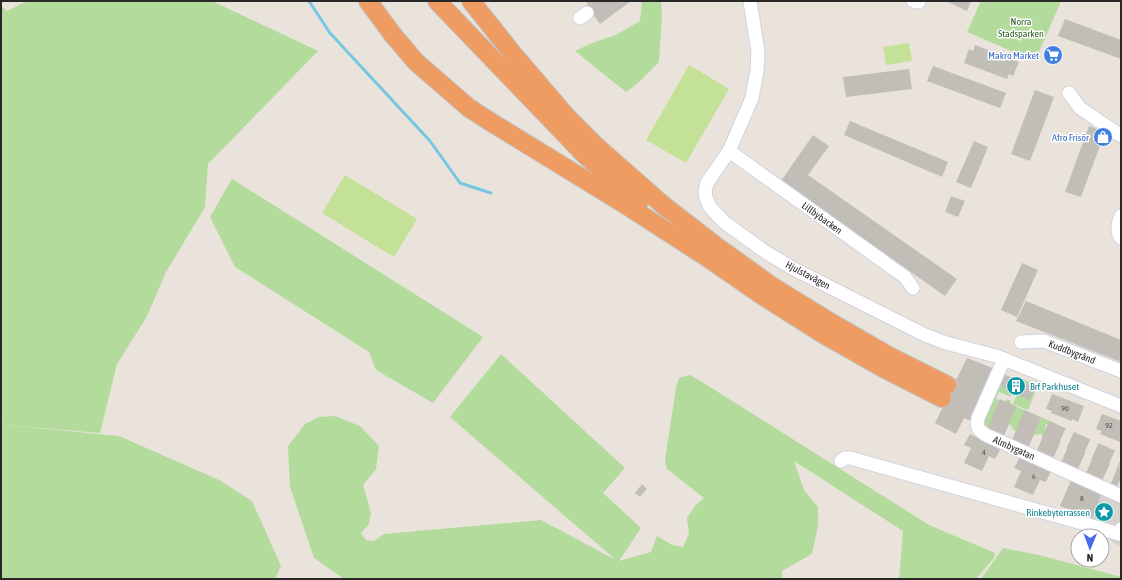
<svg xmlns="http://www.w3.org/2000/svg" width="1122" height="580" viewBox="0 0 1122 580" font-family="'Asap Condensed',sans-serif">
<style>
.green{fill:#b2db9c}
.pitch{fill:#c4e198}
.plaza{fill:#d6d2cd}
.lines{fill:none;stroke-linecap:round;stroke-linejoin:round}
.stream{stroke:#77c7e2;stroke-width:3}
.building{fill:#c1bdb7}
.minor-tunnel{stroke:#c2beb7;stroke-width:13;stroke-dasharray:13 6;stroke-linecap:butt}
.highway-tunnel{stroke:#c2beb7;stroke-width:18;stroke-dasharray:18 9;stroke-linecap:butt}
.minor-casing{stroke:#d0d3e0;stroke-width:15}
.highway-casing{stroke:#c3c3c3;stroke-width:20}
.minor{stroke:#fff;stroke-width:13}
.highway{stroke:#ee9c61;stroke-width:18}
.labels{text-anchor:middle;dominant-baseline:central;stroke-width:3;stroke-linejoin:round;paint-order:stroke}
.number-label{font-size:8px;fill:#4e4d4c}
.park-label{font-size:10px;fill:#2e5d20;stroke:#fff}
.shop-label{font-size:10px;fill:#366cbe;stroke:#fff;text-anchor:end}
.street-label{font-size:10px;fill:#282828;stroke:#fff}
.culture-label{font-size:10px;fill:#0d838f;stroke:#fff;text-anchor:start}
</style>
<rect width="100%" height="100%" fill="#e9e3db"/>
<g class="green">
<polygon points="27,1 212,1 318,51 208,164 205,207 166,272 146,318 117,364 100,433 6,425 1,421 1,6 7,11"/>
<polygon points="642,1 661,1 662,14 659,62 638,83 626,92 575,51 592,43 616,35 640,21"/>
<polygon points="981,1 1061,1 1035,61 967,32"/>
<polygon points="232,179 483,337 433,403 376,370 369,352 235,267 210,217"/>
<polygon points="501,354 625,468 603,493 641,528 619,561 651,552 657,536 672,545 683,547 689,534 687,518 695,506 704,498 667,469 665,460 676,388 679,378 690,375 702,382 929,525 995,553 994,558 976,579 899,579 903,531 794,461 804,490 818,507 818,526 812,554 782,571 782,579 344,579 314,558 290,487 288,446 305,424 319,417 335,416 360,426 379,446 376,469 363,485 371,513 369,524 361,533 366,540 374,541 384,534 541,520 616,560 450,417"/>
<polygon points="1022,379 1038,385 1028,410 1013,404 1017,394 1029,399 1021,381"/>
<polygon points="998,385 1012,392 1011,397 999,392 996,399 1005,402 1007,399 1011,401 1010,404 1057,424 1056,427 1047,424 1045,426 1050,445 1045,447 1042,434 1018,436 1007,420 999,419 993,421 991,428 995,430 995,435 1038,453 1040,448 1044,450 1040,458 998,439 980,423"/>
<polygon points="1,422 6,425 119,436 219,480 252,501 281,566 275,579 1,579"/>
<polygon points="1003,548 1039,555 1121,577 1121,579 981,579"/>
</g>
<g class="pitch">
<polygon points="909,43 912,61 886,65 883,47"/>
<polygon points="689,65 729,89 686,163 646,140"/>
<polygon points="345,175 417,219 394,257 322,213"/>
</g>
<polygon class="plaza" points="1096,487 1121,501 1121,547 1082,523"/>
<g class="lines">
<polyline class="stream" points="309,1 330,33 430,141 460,183 491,193"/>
</g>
<g class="building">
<polygon points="586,1 602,1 603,2 605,1 631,1 600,24 593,14 585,10 590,7"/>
<polygon points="946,1 971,1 967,11"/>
<polygon points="1065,19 1121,40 1121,59 1058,36"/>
<polygon points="975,45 1019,62 1013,76 1009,74 1007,79 964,63 969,49 973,51"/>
<polygon points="933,66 1006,93 1000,108 927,81"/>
<polygon points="909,69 912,89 846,97 843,77"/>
<polygon points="1035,90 1054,97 1030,161 1011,154"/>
<polygon points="850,121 948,162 942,177 844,135"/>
<polygon points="1089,126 1105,132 1081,197 1065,192"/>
<polygon points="813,135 829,146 808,175 957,279 945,296 781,181"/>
<polygon points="974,141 988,147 971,188 956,182"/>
<polygon points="951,196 965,201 958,217 945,212"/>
<polygon points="1022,263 1038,270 1017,317 1001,310"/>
<polygon points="1026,301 1121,340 1121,362 1016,321"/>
<polygon points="967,358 995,369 990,381 971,421 964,418 956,434 935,423"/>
<polygon points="1003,374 1036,387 1029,400 998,385"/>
<polygon points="1052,394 1084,406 1078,422 1072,419 1072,421 1051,413 1052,411 1046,409"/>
<polygon points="1102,414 1121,421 1120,442 1100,434 1102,431 1096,429"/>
<polygon points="970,434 1001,448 995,459 989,456 982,471 964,463 971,448 964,445"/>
<polygon points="1020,457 1051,471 1046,482 1040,480 1033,495 1014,487 1021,471 1014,468"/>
<polygon points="1072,478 1103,490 1092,518 1060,506"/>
<polygon points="642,484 647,489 640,497 635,493"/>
</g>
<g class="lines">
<polyline class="minor-tunnel" points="587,13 602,1"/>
<g class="highway-tunnel">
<polyline points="947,385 1121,463"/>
<polyline points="942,398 1121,478"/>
</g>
<g class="minor-casing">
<g id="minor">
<polyline points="750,1 758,52 757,71 752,98 729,151 707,183 705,191 706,198 710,207 724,222 764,251 792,268 925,335 946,343 996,356 1121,406"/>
<polyline points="913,1 919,2"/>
<polyline points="580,18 587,13"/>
<polyline points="1069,93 1080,108 1121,136"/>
<polyline points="729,151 905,277 913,288"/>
<path d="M1121,216C1118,223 1116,231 1121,238"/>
<polyline points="1021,342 1044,341 1121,371"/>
<path d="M1004,359L978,418C976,427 978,430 986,435L1121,496"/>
<polyline points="841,461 845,458 850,458 1082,523 1119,534 1121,529"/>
</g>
</g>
<g class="highway-casing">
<g id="highway">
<polyline points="368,1 393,35 416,62 469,108 494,124 626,205 708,258 766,298 823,334 883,368 942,398"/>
<polyline points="437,1 586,156 639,202"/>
<polyline points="471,1 513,54 568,118 596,146 663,205 716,246 773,287 830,322 889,356 947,385"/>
</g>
</g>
<use href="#minor" class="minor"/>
<use href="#highway" class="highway"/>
</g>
<defs>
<g id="supermarket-disc" transform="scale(1)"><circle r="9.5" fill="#3f7fe0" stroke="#fff"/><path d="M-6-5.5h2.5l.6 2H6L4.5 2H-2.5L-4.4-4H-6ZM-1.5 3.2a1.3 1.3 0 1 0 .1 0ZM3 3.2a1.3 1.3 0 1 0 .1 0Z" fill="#fff"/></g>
<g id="shop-disc" transform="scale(1)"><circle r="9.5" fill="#3f7fe0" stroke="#fff"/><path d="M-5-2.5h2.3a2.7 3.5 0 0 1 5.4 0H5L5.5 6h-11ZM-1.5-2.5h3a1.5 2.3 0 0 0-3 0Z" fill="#fff"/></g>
<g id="building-disc" transform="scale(1)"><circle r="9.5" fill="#0f9aa8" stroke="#fff"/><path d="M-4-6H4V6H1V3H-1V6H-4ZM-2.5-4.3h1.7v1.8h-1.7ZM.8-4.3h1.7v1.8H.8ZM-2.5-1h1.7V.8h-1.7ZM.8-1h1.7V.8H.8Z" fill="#fff"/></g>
<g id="sight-disc" transform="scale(1)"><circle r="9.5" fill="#0f9aa8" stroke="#fff"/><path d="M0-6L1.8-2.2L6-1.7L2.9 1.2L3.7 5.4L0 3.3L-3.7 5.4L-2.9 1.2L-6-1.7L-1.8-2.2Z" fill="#fff"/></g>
</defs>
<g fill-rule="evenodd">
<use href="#supermarket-disc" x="1053" y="55"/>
<use href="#shop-disc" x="1103" y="137"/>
<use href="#building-disc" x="1016" y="386"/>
<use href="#sight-disc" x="1104" y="512"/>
</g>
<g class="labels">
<g class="number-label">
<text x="1065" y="408">90</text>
<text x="1109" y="425">92</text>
<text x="984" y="452">4</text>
<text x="1034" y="476">6</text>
<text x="1082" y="498">8</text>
</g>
<g class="park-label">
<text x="1021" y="21">Norra<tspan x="1021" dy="12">Stadsparken</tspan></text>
</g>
<g class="shop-label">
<text x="1039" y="55">Makro Market</text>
<text x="1089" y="137">Afro Frisör</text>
</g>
<g class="street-label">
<text transform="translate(822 218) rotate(36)">Lillbybacken</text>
<text transform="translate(808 275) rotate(28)">Hjulstavägen</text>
<text transform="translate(1072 352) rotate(21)">Kuddbygränd</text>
<text transform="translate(1014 448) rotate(24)">Almbygatan</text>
</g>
<g class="culture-label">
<text x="1030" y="386">Brf Parkhuset</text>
<text x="1090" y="512" text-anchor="end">Rinkebyterrassen</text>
</g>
</g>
<rect width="1122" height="580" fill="none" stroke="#282828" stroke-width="4"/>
<g transform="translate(1090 548) rotate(181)"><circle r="19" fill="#ffffff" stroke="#a9a9a9"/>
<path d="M0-3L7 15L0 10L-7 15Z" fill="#4969e8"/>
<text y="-6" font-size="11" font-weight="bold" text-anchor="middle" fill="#282828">N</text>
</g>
</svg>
